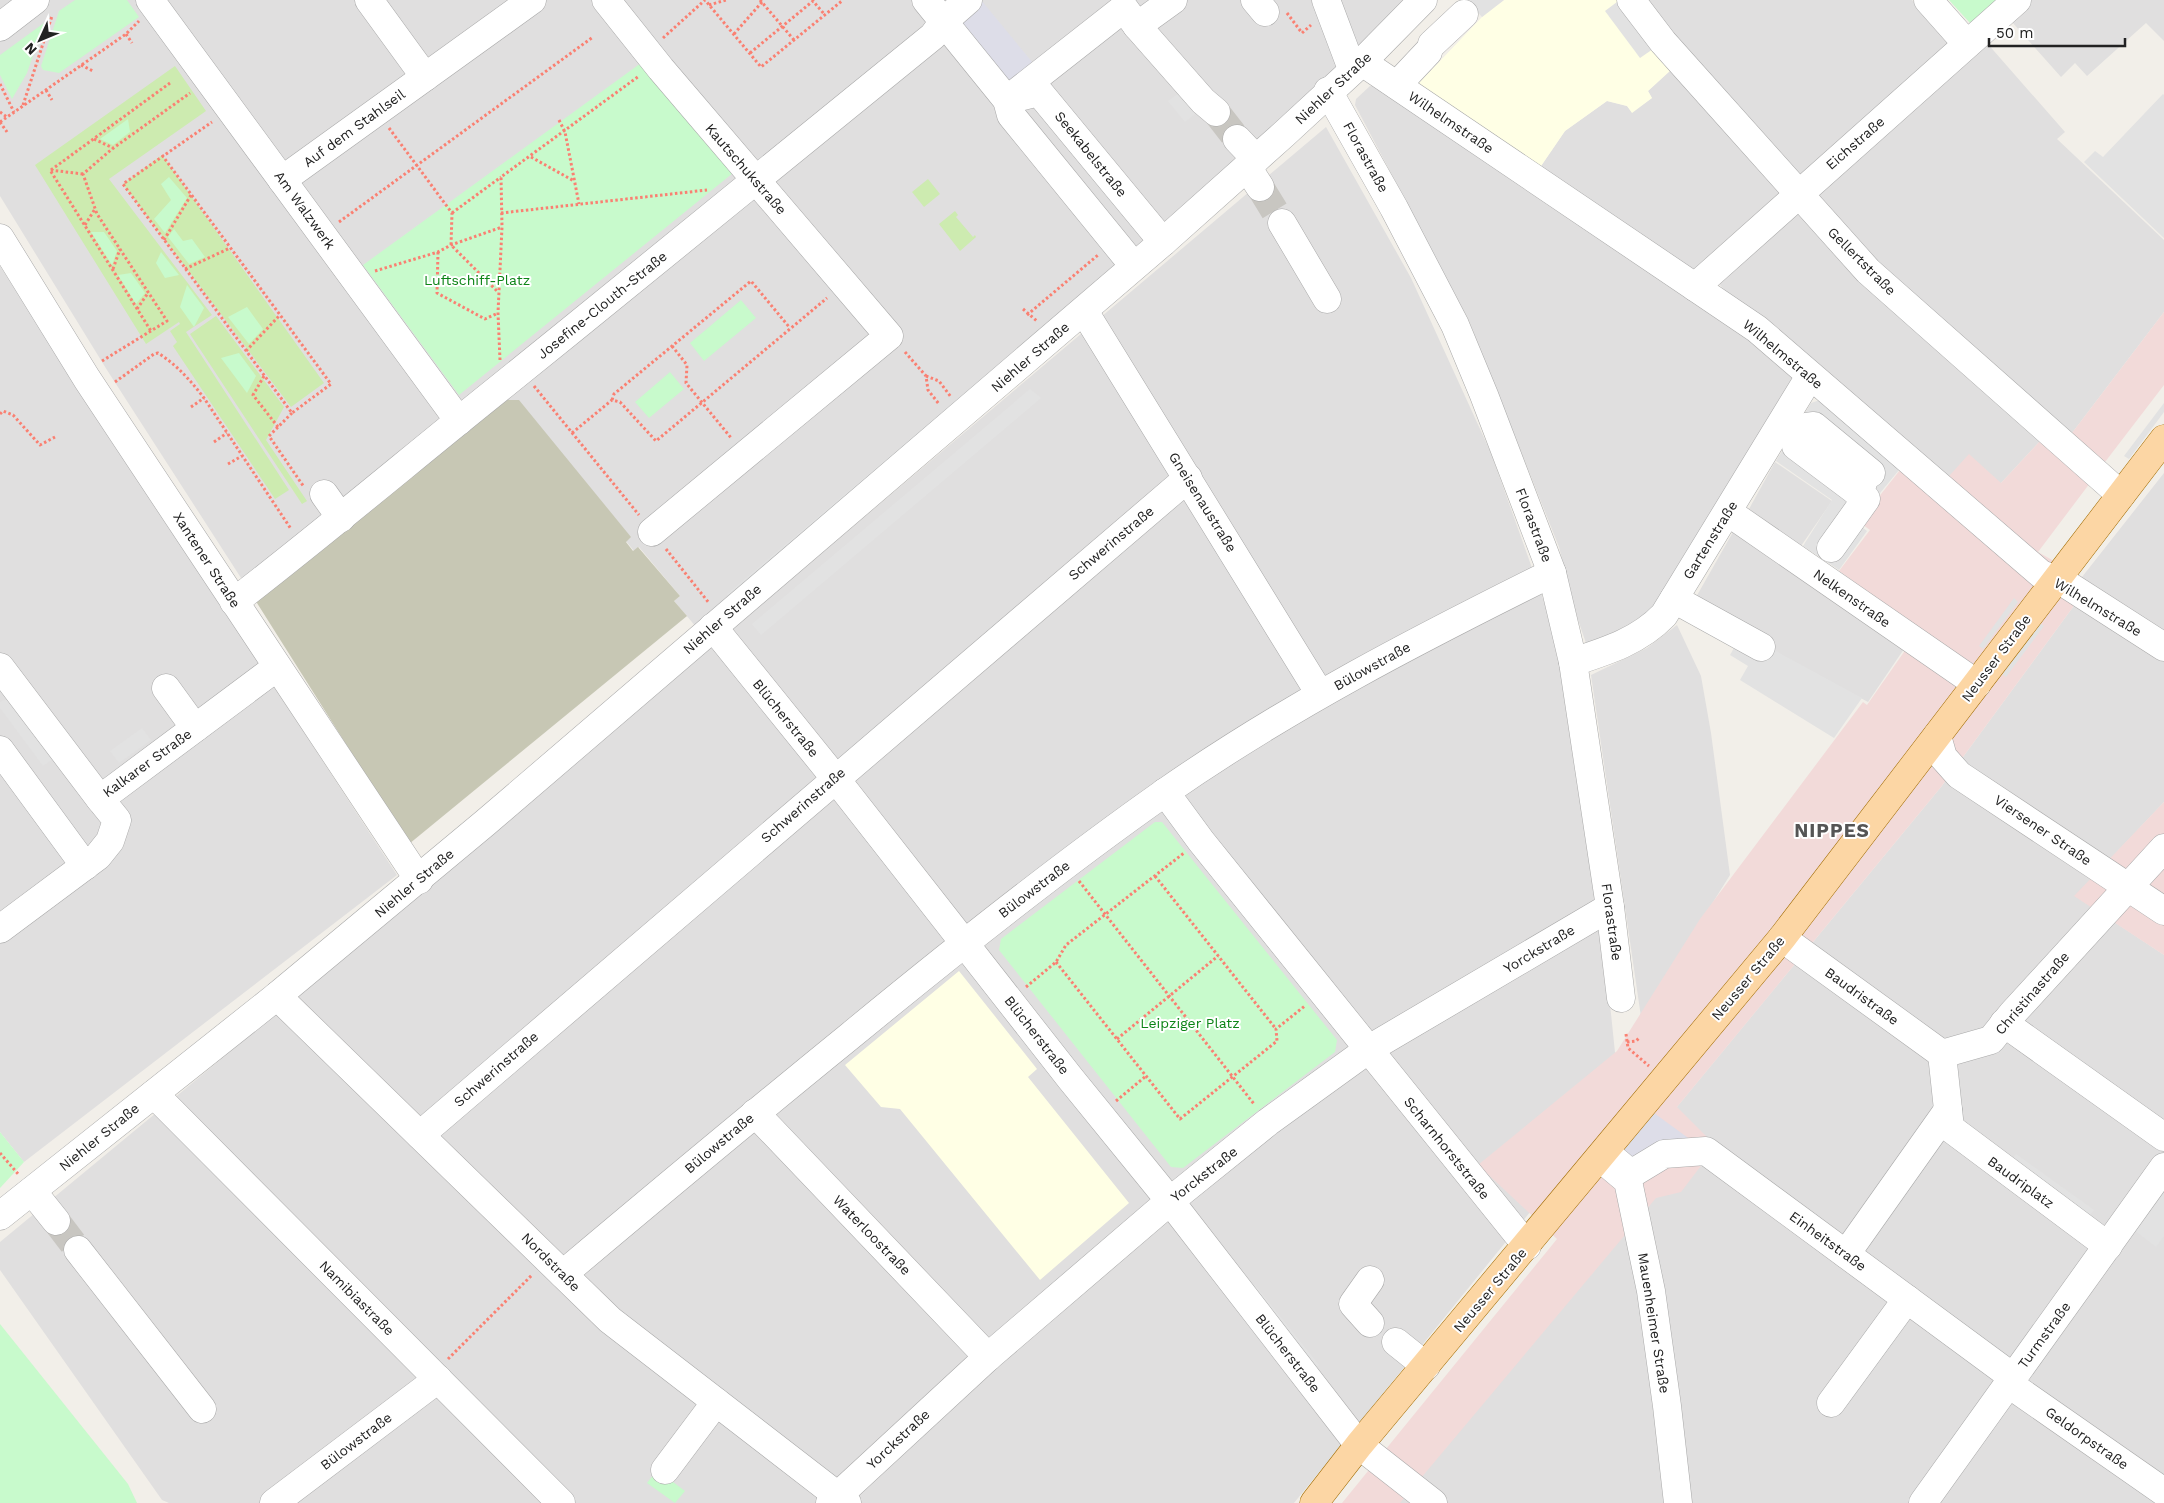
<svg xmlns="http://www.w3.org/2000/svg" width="2164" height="1503" viewBox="0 0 2164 1503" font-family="'Work Sans',sans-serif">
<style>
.residential{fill:#e0dfdf}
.commercial{fill:#f2dad9}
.education{fill:#ffffe5}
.construction{fill:#c7c7b4}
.grass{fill:#cdebb0}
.park{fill:#c8facc}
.parking{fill:#e2e2e2}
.plaza{fill:#dddde8}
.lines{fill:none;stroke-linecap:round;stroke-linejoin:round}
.minor-tunnel{stroke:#c8c6c1;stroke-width:28;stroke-dasharray:28 14;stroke-linecap:butt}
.minor-casing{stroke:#a9a9a9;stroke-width:29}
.major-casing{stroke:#a06b00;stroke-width:29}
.path{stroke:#fa8072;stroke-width:3;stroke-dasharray:2.5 2.5;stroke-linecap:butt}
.minor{stroke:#fff;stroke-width:28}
.major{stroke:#fcd6a4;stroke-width:28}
.labels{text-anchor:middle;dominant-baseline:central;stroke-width:4;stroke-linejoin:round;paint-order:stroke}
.street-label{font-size:14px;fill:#222;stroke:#fff}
.park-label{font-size:14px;fill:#0c8416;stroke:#fff}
.district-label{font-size:19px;font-weight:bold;letter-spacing:1px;fill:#555;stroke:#fff}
</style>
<rect width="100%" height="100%" fill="#f2efe9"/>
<g class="residential">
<polygon points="0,0 1413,0 1359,54 697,628 674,601 680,596 639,547 634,551 626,541 630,538 252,595 107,370 0,196"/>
<polygon points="1648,0 1912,0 1950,43 1799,176 1681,44"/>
<polygon points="2014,0 2164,0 2164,41 2146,23 2087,76 2075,63 2061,77 2012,22"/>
<polygon points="1987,43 2065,132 2057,139 2164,240 2164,312 2072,433 1881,265 1816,195"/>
<polygon points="1671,70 1780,192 1694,269 1688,270 1539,169 1565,131 1607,101 1627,106 1632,112 1652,98 1648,91"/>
<polygon points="1376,85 1748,334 1795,376 1653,608 1630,624 1608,635 1586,643 1577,617 1559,547 1469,321 1355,105 1356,99 1370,86"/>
<polygon points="1326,127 1411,278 1491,453 1561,649 1596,868 1620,1101 1294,1503 169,1503 162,1500 0,1270 0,1242 277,1013"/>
<polygon points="1797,211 2041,440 2001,483 1944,480 1739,305 1717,282"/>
<polygon points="0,266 397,875 24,1162 0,1132"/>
<polygon points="1775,462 1832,501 1801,546 1749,509"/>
<polygon points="2164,473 2164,802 2075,896 2164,955 2164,1503 1350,1503 1941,787 2073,607 2082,577"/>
<polygon points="1733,532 1904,649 1868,702 1691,606"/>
<polygon points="1677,625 1701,676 1711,733 1730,875 1641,1017 1591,675 1647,648"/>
</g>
<g class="commercial">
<polygon points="2164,312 2164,385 2105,462 2072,433"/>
<polygon points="2041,440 2090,483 2038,552 2082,577 2073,607 1941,787 1677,1107 1716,1146 1681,1192 1656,1198 1400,1503 1342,1503 1557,1239 1478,1165 1617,1051 1700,919 1863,702 1867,705 1920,629 1839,571 1870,530 1859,522 1900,470 1931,496 1969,454 2001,483"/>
<polygon points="2164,802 2164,955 2074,896"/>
</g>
<g class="education">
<polygon points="1504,0 1617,0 1671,70 1648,91 1652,98 1632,113 1627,106 1607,101 1565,131 1539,169 1418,84 1482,17"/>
<polygon points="959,971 1037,1069 1028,1077 1129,1203 1040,1280 900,1109 881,1107 845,1065"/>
</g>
<polygon class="construction" points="498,400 519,400 631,537 626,542 633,551 638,547 680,596 674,601 687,616 409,844 252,595"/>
<g class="grass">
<polygon points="175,66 206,111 109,179 212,315 186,332 289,490 275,499 173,346 177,342 170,331 180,324 179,322 146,344 35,165"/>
<polygon points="162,155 324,383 291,407 123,184"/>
<polygon points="928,179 940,194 924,207 912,192"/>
<polygon points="955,211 958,215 956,217 973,237 975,235 976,237 960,251 939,224"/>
<polygon points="216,316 284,407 266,440 307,501 302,504 190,334"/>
</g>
<g class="park">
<polygon points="75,0 127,0 139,17 59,73 43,70 41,66 59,11"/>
<polygon points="1949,0 1996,0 1970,23"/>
<polygon points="44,23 27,73 12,99 0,75 0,55"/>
<polygon points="641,63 733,173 459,395 363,265"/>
<polygon points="128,119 130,132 113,145 100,139"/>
<polygon points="169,177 187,198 165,233 154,219 171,200 161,184"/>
<polygon points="174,229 183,241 192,239 205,257 189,264 168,237"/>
<polygon points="91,232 104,232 117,251 112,265"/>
<polygon points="161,252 179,275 165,278 156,263"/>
<polygon points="131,273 145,293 136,304 118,275"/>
<polygon points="187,285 204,308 194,327 180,307"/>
<polygon points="741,300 756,318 704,361 690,343"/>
<polygon points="247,307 263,329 249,344 228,317"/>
<polygon points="239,353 256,376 247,393 221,358"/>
<polygon points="670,372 684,389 649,418 635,402"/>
<polygon points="1155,822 1162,822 1337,1040 1335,1052 1183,1168 1171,1167 999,950 1001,939"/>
<polygon points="0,1132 24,1162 0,1188"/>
<polygon points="0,1324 128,1484 137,1503 0,1503"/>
<polygon points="657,1470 685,1491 675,1503 647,1483"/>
</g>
<g class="parking">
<polygon points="1467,0 1504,0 1482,17"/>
<polygon points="1617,2 1653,49 1640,58 1605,11"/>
<polygon points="1179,93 1195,114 1185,122 1168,101"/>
<polygon points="2163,94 2164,95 2164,238 2084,162 2095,151 2103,157"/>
<polygon points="1107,272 730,598 727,594"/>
<polygon points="1030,389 1041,398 761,635 752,624"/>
<polygon points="1820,400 1899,470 1866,510 1858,524 1867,531 1839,570 1803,546 1832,500 1776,461 1811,403"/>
<polygon points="2164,403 2164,412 2129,459 2124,456"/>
<polygon points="2014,598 2018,602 1983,649 1979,646"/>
<polygon points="2040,623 2044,626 2006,677 2002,674"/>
<polygon points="1739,639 1763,644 1862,698 1834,738 1740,680 1748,666 1730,655"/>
<polygon points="7,699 53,759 43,766 0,708 0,702"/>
<polygon points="142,728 151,740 119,763 110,751"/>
<polygon points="2016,1154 2094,1210 2086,1220 2008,1165"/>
<polygon points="2164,1186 2164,1236 2156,1247 2134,1230"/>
<polygon points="1255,1285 1319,1365 1315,1368 1251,1288"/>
</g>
<g class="plaza">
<polygon points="981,0 1033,63 1008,91 959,31 963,11"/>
<polygon points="1654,1113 1706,1151 1614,1159"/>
</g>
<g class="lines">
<g class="minor-tunnel">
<polyline points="1216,112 1237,139"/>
<polyline points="1260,187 1282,223"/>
<polyline points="56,1221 78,1250"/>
</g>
<g class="minor-casing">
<g id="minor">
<polyline points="150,0 459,421"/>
<polyline points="369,0 425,77"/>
<polyline points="606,0 661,69 889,336 652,532"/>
<polyline points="926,0 1007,100 1011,115 1134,266"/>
<polyline points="1255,0 1265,12"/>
<polyline points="1326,0 1352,69"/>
<polyline points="1631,0 1663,42 1868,271 2121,495"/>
<polyline points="1928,0 1967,44"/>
<polyline points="1137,26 1203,101 1216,112"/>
<polyline points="0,27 35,0"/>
<polyline points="1432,44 1464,14"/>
<polyline points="1362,62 1757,329 2041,574 2066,584 2164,647"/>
<polyline points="1397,85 1428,52"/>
<polyline points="1328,91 1394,208 1455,325 1484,395 1552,573 1573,662 1610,907 1621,998"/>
<polyline points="1012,96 1124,8 1137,26 1173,0"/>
<polyline points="1007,100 1039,92 1163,242"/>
<polyline points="1237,139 1256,159"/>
<polyline points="1247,167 1260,187"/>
<polyline points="282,180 532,0"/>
<polyline points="1282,223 1327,299"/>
<polyline points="0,238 87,379 419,880"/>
<polyline points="1695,287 2017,0"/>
<polyline points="1084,311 1320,694"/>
<polyline points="1856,491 1796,446 1796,441 1806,427 1814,426 1871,473"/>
<polyline points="324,494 341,518"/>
<polyline points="1728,512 1977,684"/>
<polyline points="1831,548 1866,499 1856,491 1863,483"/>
<polyline points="1674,599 1761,647"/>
<path d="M234,602C325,532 412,458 502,386C646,270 789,153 933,36L944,21L968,0"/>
<polyline points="713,627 835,778 1070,1078 1170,1201 1359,1445 1433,1503"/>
<path d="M1573,662C1607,651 1639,641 1664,615L1810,376"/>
<polyline points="0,667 100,799 277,667"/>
<polyline points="166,688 195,728"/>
<polyline points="1937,736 1943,757 1959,775 2164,911"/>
<polyline points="0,750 85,866"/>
<polyline points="1165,792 1201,841 1527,1246"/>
<polyline points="0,929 98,856 110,841 117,820 100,799"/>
<polyline points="1782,938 1942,1054"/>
<polyline points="277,996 610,1320 847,1503"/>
<polyline points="2004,1023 2164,1137"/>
<polyline points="1942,1054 1991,1040 2012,1014 2164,848"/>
<polyline points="1942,1054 1950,1128 2108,1246"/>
<polyline points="154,1094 561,1503"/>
<polyline points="755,1113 988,1357"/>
<polyline points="420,1135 1188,478"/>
<polyline points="1605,1152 1631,1174 1664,1154 1706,1151 2014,1378"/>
<polyline points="1609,1165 1628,1181 1651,1291 1667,1406 1678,1503"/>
<polyline points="32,1191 56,1221"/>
<polyline points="0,1216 277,996 485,823 1163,242 1284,134 1362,62 1423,0"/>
<polyline points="78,1250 202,1409"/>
<polyline points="1846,1254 1948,1110"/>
<path d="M563,1274C658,1194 754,1114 850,1036C952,952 1056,869 1164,793C1287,707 1419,639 1552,573"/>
<polyline points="1370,1280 1353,1304 1370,1323"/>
<polyline points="1396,1342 1426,1366"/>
<polyline points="2009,1384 2164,1492"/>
<polyline points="1831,1403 1907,1299"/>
<polyline points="665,1470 716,1402"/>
<polyline points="274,1503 438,1379"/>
<polyline points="830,1503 988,1357 1170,1201 1268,1122 1369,1049 1610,907"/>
<polyline points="1923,1503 2164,1167"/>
</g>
</g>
<g class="major-casing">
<polyline id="major" points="1314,1503 1359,1445 1782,938 2164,439"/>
</g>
<g class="path">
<polyline points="760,0 794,40"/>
<polyline points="709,5 726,0"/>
<polyline points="1287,13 1302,33 1311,25"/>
<polyline points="126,34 132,43"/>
<polyline points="734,34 762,2"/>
<polyline points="663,38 705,0 761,67 843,0"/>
<polyline points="750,53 813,1 825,15"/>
<polyline points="81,65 93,71"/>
<polyline points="0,84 14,112"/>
<polyline points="46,90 52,100"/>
<polyline points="23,105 52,16"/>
<polyline points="0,112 7,117"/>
<polyline points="559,120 565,132 579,204"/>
<polyline points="0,122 126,34 139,21"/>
<polyline points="0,122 7,132"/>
<polyline points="389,128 452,213 451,245 498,292"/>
<polyline points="94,139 113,148"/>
<polyline points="162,155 331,384 292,413 123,184 212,122"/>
<polyline points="531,157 574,181"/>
<polyline points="51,170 170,83"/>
<polyline points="83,174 50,170 151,331"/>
<polyline points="452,213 501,177"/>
<polyline points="501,213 707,190"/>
<polyline points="339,222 593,37"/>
<polyline points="85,225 95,209"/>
<polyline points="164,240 191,195"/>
<polyline points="438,252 437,293 485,319 498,313"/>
<polyline points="113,269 120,249"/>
<polyline points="185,269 230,248"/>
<polyline points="375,271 438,252 451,245 502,227"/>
<polyline points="137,309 148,293"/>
<polyline points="1023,309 1038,322"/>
<polyline points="1027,315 1098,255"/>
<polyline points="672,346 687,365 686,383 732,439"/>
<polyline points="246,351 279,316"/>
<polyline points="905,352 926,376 928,390 939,404"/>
<polyline points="500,360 498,313 502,227 501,177 639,76"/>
<polyline points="102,361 167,321 97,214 83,174 112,149 190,93"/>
<polyline points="264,376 253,395 278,427"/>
<polyline points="926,376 939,381 951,397"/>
<path d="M115,382L154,354L158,353C177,365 191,381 204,398L291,529"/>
<polyline points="534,386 639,515"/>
<polyline points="612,400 614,394 751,281 790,328"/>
<polyline points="191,407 204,398"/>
<polyline points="292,413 269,436 304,487"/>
<polyline points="0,414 3,411 13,415 40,445 55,437"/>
<polyline points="572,433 612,400 620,402 656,441 827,298"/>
<polyline points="214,442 227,433"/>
<polyline points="228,464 242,456"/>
<polyline points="666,549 709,603"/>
<polyline points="1155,876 1276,1029"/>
<polyline points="1079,881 1254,1104"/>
<polyline points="1056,962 1180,1119 1277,1041 1276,1029 1306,1005"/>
<polyline points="1026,987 1056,962 1066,945 1184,853"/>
<polyline points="1626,1034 1628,1048 1649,1066"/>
<polyline points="1117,1039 1218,956"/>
<polyline points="1627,1042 1636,1041 1640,1037"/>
<polyline points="1116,1101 1146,1076"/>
<polyline points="0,1153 19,1175"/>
<polyline points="448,1359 532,1275"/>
</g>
<use href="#minor" class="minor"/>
<use href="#major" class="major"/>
</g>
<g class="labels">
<g class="street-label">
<text transform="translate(1333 88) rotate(-43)">Niehler Straße</text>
<text transform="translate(1451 122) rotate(34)">Wilhelmstraße</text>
<text transform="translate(354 128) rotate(-36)">Auf dem Stahlseil</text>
<text transform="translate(1855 143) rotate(-41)">Eichstraße</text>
<text transform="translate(1091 154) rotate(51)">Seekabelstraße</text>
<text transform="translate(1366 157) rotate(61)">Florastraße</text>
<text transform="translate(746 169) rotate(49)">Kautschukstraße</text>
<text transform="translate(305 210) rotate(54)">Am Walzwerk</text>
<text transform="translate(1862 261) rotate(45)">Gellertstraße</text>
<text transform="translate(602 305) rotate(-39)">Josefine-Clouth-Straße</text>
<text transform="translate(1783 354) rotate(40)">Wilhelmstraße</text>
<text transform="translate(1030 357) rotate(-41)">Niehler Straße</text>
<text transform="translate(1203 502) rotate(58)">Gneisenaustraße</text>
<text transform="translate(1534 525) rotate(69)">Florastraße</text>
<text transform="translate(1710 540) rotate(-58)">Gartenstraße</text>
<text transform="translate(1111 543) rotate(-40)">Schwerinstraße</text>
<text transform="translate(207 560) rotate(57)">Xantener Straße</text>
<text transform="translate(1852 598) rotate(35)">Nelkenstraße</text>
<text transform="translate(2098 607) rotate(31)">Wilhelmstraße</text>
<text transform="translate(722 619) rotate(-41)">Niehler Straße</text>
<text transform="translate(1996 658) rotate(-53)">Neusser Straße</text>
<text transform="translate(1372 666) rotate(-29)">Bülowstraße</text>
<text transform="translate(786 718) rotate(51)">Blücherstraße</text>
<text transform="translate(147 763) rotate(-36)">Kalkarer Straße</text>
<text transform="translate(803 805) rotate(-41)">Schwerinstraße</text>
<text transform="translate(2043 830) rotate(34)">Viersener Straße</text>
<text transform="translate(414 883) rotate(-40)">Niehler Straße</text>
<text transform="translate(1034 889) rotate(-37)">Bülowstraße</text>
<text transform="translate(1612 922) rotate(82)">Florastraße</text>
<text transform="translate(1539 949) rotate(-31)">Yorckstraße</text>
<text transform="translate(1748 978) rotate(-50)">Neusser Straße</text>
<text transform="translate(2032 993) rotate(-49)">Christinastraße</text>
<text transform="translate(1862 996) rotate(36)">Baudristraße</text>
<text transform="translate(1037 1035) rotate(52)">Blücherstraße</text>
<text transform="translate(496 1069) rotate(-41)">Schwerinstraße</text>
<text transform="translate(99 1137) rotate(-39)">Niehler Straße</text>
<text transform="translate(719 1143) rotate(-40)">Bülowstraße</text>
<text transform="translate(1447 1148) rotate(51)">Scharnhorststraße</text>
<text transform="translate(1204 1174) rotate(-38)">Yorckstraße</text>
<text transform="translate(2021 1182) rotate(36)">Baudriplatz</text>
<text transform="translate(872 1235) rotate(46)">Waterloostraße</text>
<text transform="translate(1828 1241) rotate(36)">Einheitstraße</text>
<text transform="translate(551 1262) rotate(45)">Nordstraße</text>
<text transform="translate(1490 1290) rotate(-50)">Neusser Straße</text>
<text transform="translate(357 1298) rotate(45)">Namibiastraße</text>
<text transform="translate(1654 1323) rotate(81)">Mauenheimer Straße</text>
<text transform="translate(2044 1335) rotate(-54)">Turmstraße</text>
<text transform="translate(1288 1353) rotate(52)">Blücherstraße</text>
<text transform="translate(2087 1438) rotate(35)">Geldorpstraße</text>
<text transform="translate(898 1439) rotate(-43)">Yorckstraße</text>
<text transform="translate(356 1441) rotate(-37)">Bülowstraße</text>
</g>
<g class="park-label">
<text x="477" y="280">Luftschiff-Platz</text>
<text x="1190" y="1023">Leipziger Platz</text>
</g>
<g class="district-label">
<text x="1832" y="830">NIPPES</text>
</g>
</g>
<g transform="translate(40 40) rotate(226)" stroke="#ffffff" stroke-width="4" paint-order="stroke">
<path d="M0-4L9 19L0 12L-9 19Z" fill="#222222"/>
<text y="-8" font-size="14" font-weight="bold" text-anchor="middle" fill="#222222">N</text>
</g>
<path d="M1989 38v8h136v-8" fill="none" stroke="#222222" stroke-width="2.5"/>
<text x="1996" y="38" font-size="15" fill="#222222" stroke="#ffffff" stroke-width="4" paint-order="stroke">50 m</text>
</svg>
